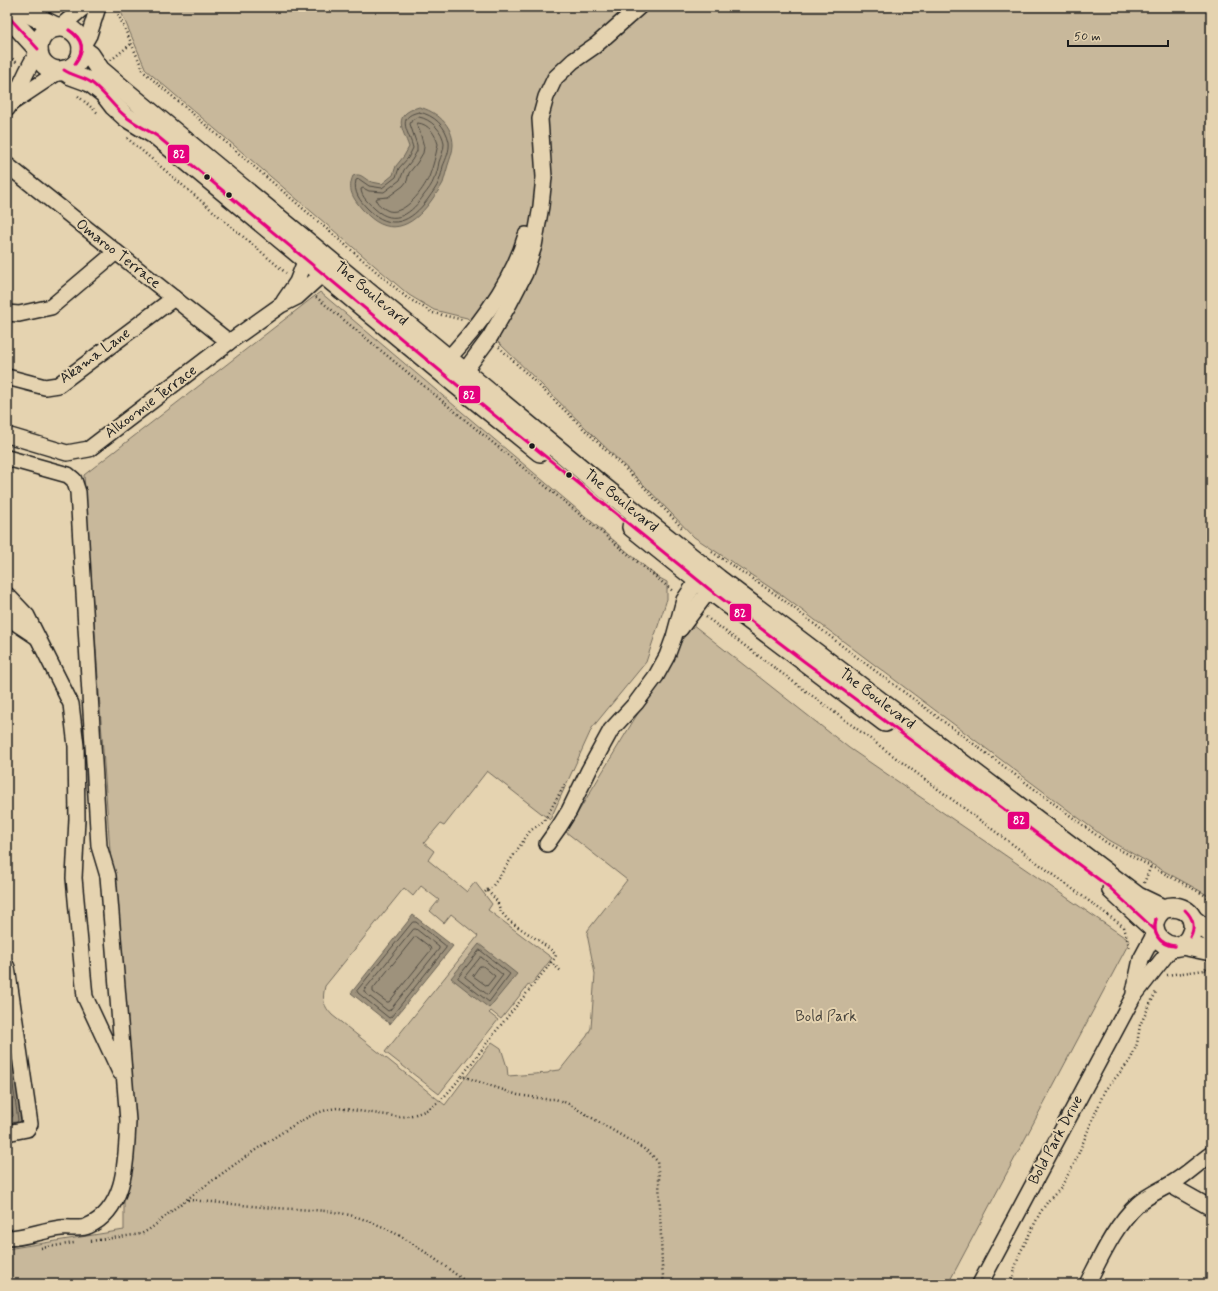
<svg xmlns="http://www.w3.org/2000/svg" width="1218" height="1291" viewBox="0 0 1218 1291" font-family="Mynerve,sans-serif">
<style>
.green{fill:#c8b89b;stroke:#726a5c}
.water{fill:#9e927c;stroke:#6a6356}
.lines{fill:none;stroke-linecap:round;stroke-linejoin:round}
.shore{stroke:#504b42;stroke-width:1}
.minor-casing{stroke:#1c1c1c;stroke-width:18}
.major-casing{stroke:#1c1c1c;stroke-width:22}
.path{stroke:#1c1c1c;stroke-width:2.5;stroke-dasharray:1 3;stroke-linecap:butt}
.minor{stroke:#e5d3b0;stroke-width:15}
.major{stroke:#e5d3b0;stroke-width:19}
.bus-1-casing{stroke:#e5d3b0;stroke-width:6}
.bus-1{stroke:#e5007d;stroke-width:3}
.bus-dot{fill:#1c1c1c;stroke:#e5d3b0;stroke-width:1.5}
.labels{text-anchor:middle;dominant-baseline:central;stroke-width:4;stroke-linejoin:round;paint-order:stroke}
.street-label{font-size:15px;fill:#1c1c1c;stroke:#e5d3b0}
.park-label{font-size:15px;fill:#47433c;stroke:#e5d3b0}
.line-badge{stroke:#e5d3b0;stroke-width:1.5}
.badge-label{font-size:11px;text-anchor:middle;font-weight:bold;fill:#fff}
</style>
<rect width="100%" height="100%" fill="#e5d3b0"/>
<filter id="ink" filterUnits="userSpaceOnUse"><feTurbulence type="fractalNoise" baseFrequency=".025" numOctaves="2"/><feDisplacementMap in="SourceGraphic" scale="8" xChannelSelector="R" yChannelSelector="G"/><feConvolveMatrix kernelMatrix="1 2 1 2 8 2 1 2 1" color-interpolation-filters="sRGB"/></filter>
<g filter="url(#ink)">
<g class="green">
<polygon points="119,7 1211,7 1211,897 1108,840 783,596 694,537 645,486 497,341 467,318 434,310 409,295 146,70"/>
<path d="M320,292L656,576L667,582V599L646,662L592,728L550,820L487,771L444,826L440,824L424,843L434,851L428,860L467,892L475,882L492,904L488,910L552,958L531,985L529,984L501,1019L491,1011L489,1013L498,1020L439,1094L385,1052L478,936L451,914L444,923L430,911L439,900L421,886L413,896L404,888L325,986C322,1000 323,1005 332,1015L445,1105L492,1042L501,1048L507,1067L508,1076L548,1073L551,1071L560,1070L587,1036L591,1028L595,974L587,934L588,930L627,880L566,832L692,624L849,748L1130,941L948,1284H7V1249L124,1230V1053L84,475Z"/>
</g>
<g class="water">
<path d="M419,107C436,111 453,125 453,145C453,151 450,159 448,165C446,171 445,177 443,183C440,189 435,195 431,201C411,229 387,238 362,209C353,198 347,190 353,176C362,172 364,180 372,182C375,183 379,183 382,184L393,175L396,166L404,156L409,147C403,129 391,115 419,107Z"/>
<polygon points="413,915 453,946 390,1024 351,993"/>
<polygon points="479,944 517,974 489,1008 451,978"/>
<polygon points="7,1013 23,1125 7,1127"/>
</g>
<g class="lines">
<g class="shore">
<path d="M419,112C434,115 446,126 449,142C450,150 446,159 443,166C442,171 441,176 439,181C437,187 432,193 428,199C411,222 391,232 368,209C360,201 353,192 356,180L359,179L369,186L382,188L396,177L399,168L408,158L413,148C410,133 394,117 419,112Z"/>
<path d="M419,117C431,119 443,131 444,144C444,150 441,156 439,162C438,168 437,174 434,179C432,185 428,190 424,195C412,213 395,227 375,209C370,204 361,197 361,189L363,188L369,191L384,192L400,180L404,170L412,160L417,151V145L410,124L412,120Z"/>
<path d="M418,123C429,124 435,134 438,144C436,154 433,167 429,177C423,190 405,215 389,211C384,209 378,205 376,200L377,198L388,197L403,186L407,181L409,173L417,163L423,153L424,147L420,132L417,125Z"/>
<polygon points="413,922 416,922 446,946 446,948 391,1017 389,1018 358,993 357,991"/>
<polygon points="414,929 416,929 439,947 439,949 390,1010 388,1011 365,993 364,991"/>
<polygon points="415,937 417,937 430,947 431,950 389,1002 387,1002 373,992 373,989"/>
<polygon points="480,950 510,974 489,1002 458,978"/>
<polygon points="481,957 503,975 488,995 465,977"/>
<polygon points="480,966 483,966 495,976 487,986 473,976"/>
<polyline points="7,1042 18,1120 17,1122 7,1123"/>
<polyline points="7,1077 13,1116 11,1118 7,1118"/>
</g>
<g class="minor-casing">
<g id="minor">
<polyline points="60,27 84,7"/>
<polyline points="82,47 89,35 98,7"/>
<polyline points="13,102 61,70"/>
<path d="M7,109C20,92 25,70 38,52"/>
<polyline points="7,165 229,342"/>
<polyline points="284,301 297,282 306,259 313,251"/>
<polyline points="7,313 19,314 51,307 116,252"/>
<path d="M441,366C476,330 512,283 526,235"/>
<polyline points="7,377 45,387 58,385 174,298"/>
<polyline points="458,380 490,337 509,304 525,273 534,246 541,206 544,177 540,119 546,97 555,78 573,61 596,45 639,7"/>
<polyline points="7,435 67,453 89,449 229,342 281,305 297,297 331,266"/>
<path d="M7,458L68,475L74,480L78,492L99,846L108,876L128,1121C126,1158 127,1209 88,1226C81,1230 69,1227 61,1228C43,1230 25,1238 7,1238"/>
<polyline points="7,595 27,616 71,704 76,746 77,819 74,878 85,997 120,1072"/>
<polyline points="7,617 37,637"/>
<polyline points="680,629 716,581"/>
<polyline points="547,844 559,827 569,811 589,770 611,730 636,703 656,676 667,656 674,637 684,600 703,572"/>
<polyline points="7,967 30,1124 27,1129 7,1133"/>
<polyline points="1134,992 1141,959 1155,933"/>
<polyline points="1170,1185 1211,1208"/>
<polyline points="980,1284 1133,997 1173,946"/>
<path d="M1087,1284C1101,1257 1115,1225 1138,1204C1147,1196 1158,1191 1169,1185C1184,1177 1197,1164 1211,1154"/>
</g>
</g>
<g class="major-casing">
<g id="major">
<polyline points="16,7 56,27"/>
<polyline points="7,15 38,49"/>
<circle cx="60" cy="49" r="22"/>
<path d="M82,49L90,55L100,70L127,93L603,487L718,579L1138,897L1163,909C1177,904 1195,910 1193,928C1193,931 1191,934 1190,937C1176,962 1136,932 1163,909"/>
<polyline points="64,70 71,75 90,82 104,93 114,106 126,117 157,136 456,384 540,452"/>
<polyline points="632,527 709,589 885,722"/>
<polyline points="1112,890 1154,929"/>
<polyline points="1192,919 1211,933"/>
<polyline points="1182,945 1211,951"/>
</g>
</g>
<g class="path">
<polyline points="115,7 144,72 406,297 433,313 464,320"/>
<polyline points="7,53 17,63"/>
<polyline points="111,60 131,44"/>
<polyline points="78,96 99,114"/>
<polyline points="127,138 286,273"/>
<polyline points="316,297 674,592"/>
<polyline points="499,347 643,486 683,529"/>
<polyline points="712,552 781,598 850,652 1107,843 1203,894 1211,900"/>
<polyline points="706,617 1124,927"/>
<polyline points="1144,883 1151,866"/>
<polyline points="487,890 491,888 497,880 530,831 544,821 565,784"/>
<polyline points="1124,927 1130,950"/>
<polyline points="550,962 561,971"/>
<polyline points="1205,970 1211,973"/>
<polyline points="1167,975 1205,970 1207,965"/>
<polyline points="462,1076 496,1031 555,958 556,955 551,950 538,940 509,921 501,912 497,901 487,890 484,893"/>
<path d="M188,1200C217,1202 246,1206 276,1208C305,1210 335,1209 363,1219C402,1232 436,1260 469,1284"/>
<path d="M91,1241L141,1234C154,1228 164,1217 175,1208C208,1184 241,1159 275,1137C294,1125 315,1110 338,1108L400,1117C432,1114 443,1099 462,1076L518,1095L545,1099H555L567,1103L649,1152L657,1161L659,1179L662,1267L664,1284"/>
<polyline points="41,1248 74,1243"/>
<polyline points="1012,1284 1015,1268 1020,1253 1040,1213 1048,1201 1060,1189 1074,1164 1105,1090 1130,1061 1137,1044 1140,1025 1156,992"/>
</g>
<use href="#minor" class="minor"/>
<use href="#major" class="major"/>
<g class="bus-1-casing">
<g id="bus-1">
<polyline points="7,15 38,49"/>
<path d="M69,30C84,39 85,50 75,64"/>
<path d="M69,30C83,40 85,50 75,64"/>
<path d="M64,70C73,76 84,77 92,83C105,93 113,106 125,116C135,124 147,130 157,136L456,384L709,589L805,662L1109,887L1154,929"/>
<path d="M1185,910C1193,918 1196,927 1190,937"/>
<path d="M1156,919C1152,934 1159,944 1175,946"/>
<path d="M1156,919C1152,932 1159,946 1175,946"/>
</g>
</g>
<use href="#bus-1" class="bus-1"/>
</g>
</g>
<g class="bus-dot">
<circle cx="207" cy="177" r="3.5"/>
<circle cx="229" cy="195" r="3.5"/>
<circle cx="532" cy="446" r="3.5"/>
<circle cx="569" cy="475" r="3.5"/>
</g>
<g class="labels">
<g class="street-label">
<text transform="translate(118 254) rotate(38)">Omaroo Terrace</text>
<text transform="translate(371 294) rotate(40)">The Boulevard</text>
<text transform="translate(95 356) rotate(-36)">Akama Lane</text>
<text transform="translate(151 402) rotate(-37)">Alkoomie Terrace</text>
<text transform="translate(621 501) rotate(39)">The Boulevard</text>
<text transform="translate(877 699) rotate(37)">The Boulevard</text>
<text transform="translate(1056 1140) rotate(-62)">Bold Park Drive</text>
</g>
<g class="park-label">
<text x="826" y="1017">Bold Park</text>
</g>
</g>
<g class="line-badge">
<rect x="167" y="144" width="23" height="20" rx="4" fill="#e5007d"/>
<rect x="458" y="385" width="23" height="19" rx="4" fill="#e5007d"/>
<rect x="729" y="603" width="23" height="19" rx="4" fill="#e5007d"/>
<rect x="1007" y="811" width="23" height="19" rx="4" fill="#e5007d"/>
</g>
<g class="badge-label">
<text x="179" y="158">82</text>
<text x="469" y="399">82</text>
<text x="740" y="617">82</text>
<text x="1019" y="824">82</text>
</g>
<rect width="1218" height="1291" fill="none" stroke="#e5d3b0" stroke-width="24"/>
<rect x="12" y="12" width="1194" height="1267" fill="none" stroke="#1c1c1c" stroke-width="1.5" filter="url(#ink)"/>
<path d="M1068 40v6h100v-6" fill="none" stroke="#1c1c1c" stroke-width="2"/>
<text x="1074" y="40" font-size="12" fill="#1c1c1c" stroke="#e5d3b0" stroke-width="3" paint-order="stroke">50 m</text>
</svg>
